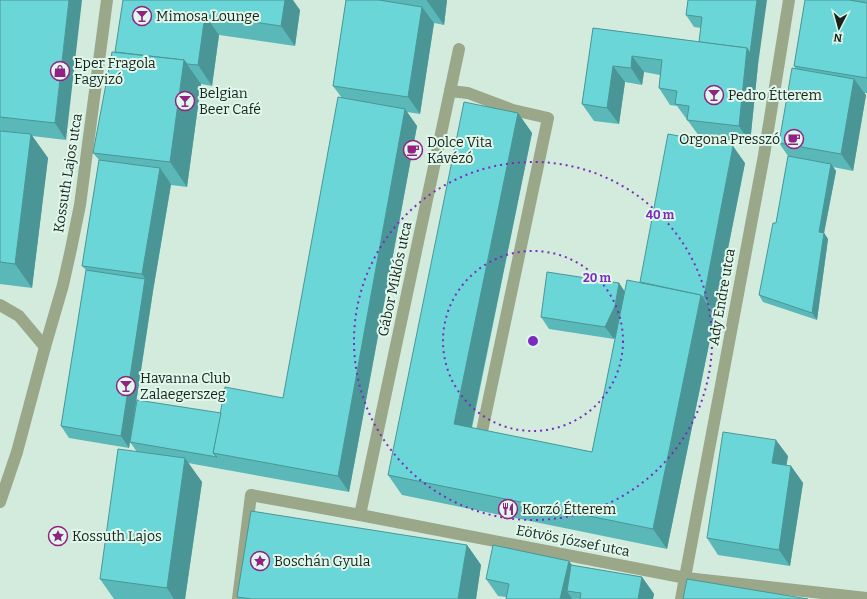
<svg xmlns="http://www.w3.org/2000/svg" width="867" height="599" viewBox="0 0 867 599" font-family="Bitter,serif">
<style>
.lines{fill:none;stroke-linecap:round;stroke-linejoin:round}
.minor{stroke:#9aa789;stroke-width:12}
.wall{fill:#5bb8b9}
.shaded-wall{fill:#4a9696}
.building{fill:#6ad6d7;stroke:#4a9696}
.ring{fill:none;stroke:#7b2cbf;stroke-width:2;stroke-dasharray:2 4}
.labels{text-anchor:middle;dominant-baseline:central;stroke-width:4;stroke-linejoin:round;paint-order:stroke}
.poi-label{font-size:14px;fill:#19221d;stroke:#e0f8eb;text-anchor:start}
.street-label{font-size:14px;fill:#19221d;stroke:#e0f8eb}
.centre{fill:#7b2cbf;stroke:#e0f8eb;stroke-width:2}
.ring-label{font-size:12px;text-anchor:middle;font-weight:bold;fill:#7b2cbf;stroke:#e0f8eb;stroke-width:4;stroke-linejoin:round;paint-order:stroke}
</style>
<rect width="100%" height="100%" fill="#d3ebdd"/>
<g class="lines">
<g class="minor">
<polyline points="450,91 468,93 513,110 548,118 481,436"/>
<polyline points="0,305 19,316 45,347"/>
<polyline points="0,502 17,452 45,347 63,285 71,249 80,205 107,0"/>
<polyline points="360,515 459,49"/>
<polyline points="238,599 251,495 360,515 686,578 867,598"/>
<polyline points="681,599 764,155 789,0"/>
</g>
</g>
<g class="wall">
<polygon points="0,0 66,140 32,136 48,158 32,288 0,284"/>
<polygon points="123,0 300,10 295,46 219,35 212,86 201,84 187,187 171,185 153,291 131,437 283,398 342,98 333,86 346,0 447,0 444,25 434,23 420,114 407,112 417,126 349,492 188,463 202,482 185,599 114,599 100,579 137,452 130,442 129,448 69,438 61,426 86,270 82,266 99,160 93,153 115,52"/>
<polygon points="688,0 758,65 750,143 699,136 677,106 670,105 659,88 660,75 644,72 642,85 625,82 619,124 594,121 582,104 593,28 699,42 701,28 694,27 686,15"/>
<polygon points="805,0 867,0 867,93 864,93 866,95 853,171 833,167 836,171 824,233 828,239 817,320 763,302 759,295 776,223 788,156 779,143 796,69 794,66"/>
<polygon points="518,113 532,133 472,428 592,452 616,334 614,339 549,329 541,317 619,283 625,292 640,282 745,163 715,314 714,313 715,315 667,549 402,495 388,475"/>
<polygon points="788,456 786,466 791,466 803,483 790,566 718,555 707,538"/>
<polygon points="467,545 481,565 476,599 239,599 237,597"/>
<polygon points="569,561 572,565 642,577 654,594 653,599 506,599 506,597 498,596 486,579"/>
</g>
<g class="shaded-wall">
<polygon points="69,0 82,0 66,140 55,123"/>
<polygon points="281,0 293,0 300,10 295,46 281,26"/>
<polygon points="427,0 447,0 444,25 427,1"/>
<polygon points="757,0 767,0 758,65 750,143 739,126 747,48"/>
<polygon points="422,7 434,23 420,114 408,97"/>
<polygon points="205,15 219,35 212,86 198,65"/>
<polygon points="632,56 644,72 642,85 631,68"/>
<polygon points="184,60 201,84 187,187 170,162"/>
<polygon points="613,66 625,82 619,124 607,108"/>
<polygon points="854,79 866,95 853,171 841,154"/>
<polygon points="405,109 417,126 349,492 338,476"/>
<polygon points="518,113 532,133 468,444 454,424"/>
<polygon points="31,134 48,158 32,288 15,264"/>
<polygon points="733,146 745,163 715,314 704,297"/>
<polygon points="831,164 836,171 824,233 828,239 817,320 812,313 819,232"/>
<polygon points="160,168 171,184 153,291 142,274"/>
<polygon points="145,279 153,291 129,448 121,436"/>
<polygon points="619,283 627,295 624,318 614,339 605,327"/>
<polygon points="701,295 715,315 667,549 653,529"/>
<polygon points="776,440 788,456 784,480 772,463"/>
<polygon points="185,458 202,482 185,599 174,599 167,588"/>
<polygon points="791,466 803,483 790,566 779,550"/>
<polygon points="467,545 481,565 476,599 458,599"/>
<polygon points="569,561 580,577 567,591 572,599 560,599"/>
<polygon points="642,577 654,594 653,599 638,599"/>
</g>
<g class="building">
<polygon points="0,0 69,0 55,123 0,117"/>
<polygon points="123,0 285,0 281,26 205,15 198,65 187,64 184,60 115,52"/>
<polygon points="346,0 379,0 422,7 408,97 333,86"/>
<polygon points="688,0 757,0 750,53 747,48 699,42 702,17 686,15"/>
<polygon points="805,0 849,0 867,3 867,78 794,66"/>
<polygon points="593,28 747,48 739,126 687,120 689,106 675,104 677,91 659,88 662,60 632,56 631,68 613,66 607,108 582,104"/>
<polygon points="112,52 184,60 170,162 93,153"/>
<polygon points="792,68 854,79 841,154 779,143"/>
<polygon points="338,97 405,109 338,476 213,453 225,387 283,398"/>
<polygon points="464,102 518,113 454,424 592,452 627,280 701,295 653,529 388,475"/>
<polygon points="0,131 31,134 15,264 0,262"/>
<polygon points="668,134 733,146 704,297 702,297 701,295 640,282"/>
<polygon points="788,156 831,164 819,232 824,233 812,313 759,295 773,223 776,223"/>
<polygon points="99,160 160,168 142,274 82,266"/>
<polygon points="86,270 145,279 121,436 61,426"/>
<polygon points="547,272 619,283 615,306 605,327 541,317"/>
<polygon points="137,400 221,413 213,453 217,457 130,442"/>
<polygon points="723,432 776,440 772,463 791,466 779,550 707,538"/>
<polygon points="118,449 185,458 167,588 100,579"/>
<polygon points="251,511 467,545 458,599 252,599 237,597"/>
<polygon points="493,545 569,561 560,599 506,599 509,584 486,579"/>
<polygon points="571,565 642,577 638,599 580,599 581,593 567,591"/>
<polygon points="687,579 808,599 683,599"/>
</g>
<g class="ring">
<circle cx="533" cy="341" r="90"/>
<circle cx="533" cy="341" r="179"/>
</g>
<defs>
<g id="bar-ring" transform="scale(1)"><circle r="9.5" fill="#e0f8eb" stroke="#912283" stroke-width="1.5"/><path d="M-6-5H6L.8 .8V4.5H3.5V6h-7V4.5H-.8V.8Z" fill="#912283"/></g>
<g id="shop-ring" transform="scale(1)"><circle r="9.5" fill="#e0f8eb" stroke="#912283" stroke-width="1.5"/><path d="M-5-2.5h2.3a2.7 3.5 0 0 1 5.4 0H5L5.5 6h-11ZM-1.5-2.5h3a1.5 2.3 0 0 0-3 0Z" fill="#912283"/></g>
<g id="cafe-ring" transform="scale(1)"><circle r="9.5" fill="#e0f8eb" stroke="#912283" stroke-width="1.5"/><path d="M-5.5-4.5H6V0H3Q3 3.5 0 3.5H-2.5Q-5.5 3.5-5.5 0ZM3-3.2v2h1.7v-2ZM-6 4.5H4V6H-6Z" fill="#912283"/></g>
<g id="restaurant-ring" transform="scale(1)"><circle r="9.5" fill="#e0f8eb" stroke="#912283" stroke-width="1.5"/><path d="M-5-6h1v4h1v-4h1v4h1v-4h1v5L-1.5 .5V6h-2V.5L-5-1ZM5-6V6H3V1.5H1.5Q1.5-4 5-6Z" fill="#912283"/></g>
<g id="sight-ring" transform="scale(1)"><circle r="9.5" fill="#e0f8eb" stroke="#912283" stroke-width="1.5"/><path d="M0-6L1.8-2.2L6-1.7L2.9 1.2L3.7 5.4L0 3.3L-3.7 5.4L-2.9 1.2L-6-1.7L-1.8-2.2Z" fill="#912283"/></g>
</defs>
<g fill-rule="evenodd">
<use href="#bar-ring" x="142" y="16"/>
<use href="#shop-ring" x="60" y="71"/>
<use href="#bar-ring" x="714" y="95"/>
<use href="#bar-ring" x="185" y="101"/>
<use href="#cafe-ring" x="794" y="139"/>
<use href="#cafe-ring" x="413" y="150"/>
<use href="#bar-ring" x="126" y="386"/>
<use href="#restaurant-ring" x="508" y="509"/>
<use href="#sight-ring" x="58" y="536"/>
<use href="#sight-ring" x="260" y="561"/>
</g>
<g class="labels">
<g class="poi-label">
<text x="156" y="16">Mimosa Lounge</text>
<text x="74" y="63">Eper Fragola<tspan x="74" dy="16">Fagyizó</tspan></text>
<text x="199" y="93">Belgian<tspan x="199" dy="16">Beer Café</tspan></text>
<text x="728" y="95">Pedro Étterem</text>
<text x="780" y="139" text-anchor="end">Orgona Presszó</text>
<text x="427" y="142">Dolce Vita<tspan x="427" dy="16">Kávézó</tspan></text>
<text x="140" y="378">Havanna Club<tspan x="140" dy="16">Zalaegerszeg</tspan></text>
<text x="522" y="509">Korzó Étterem</text>
<text x="72" y="536">Kossuth Lajos</text>
<text x="274" y="561">Boschán Gyula</text>
</g>
<g class="street-label">
<text transform="translate(68 173) rotate(-81)">Kossuth Lajos utca</text>
<text transform="translate(395 279) rotate(-78)">Gábor Miklós utca</text>
<text transform="translate(722 297) rotate(-80)">Ady Endre utca</text>
<text transform="translate(573 541) rotate(11)">Eötvös József utca</text>
</g>
</g>
<circle cx="533" cy="341" r="6" class="centre"/>
<g class="ring-label">
<text x="660" y="219">40 m</text>
<text x="597" y="282">20 m</text>
</g>
<g transform="translate(839 28) rotate(186)" stroke="#e0f8eb" stroke-width="3" paint-order="stroke">
<path d="M0-3L7 15L0 10L-7 15Z" fill="#19221d"/>
<text y="-6" font-size="11" font-weight="bold" text-anchor="middle" fill="#19221d">N</text>
</g>
</svg>
